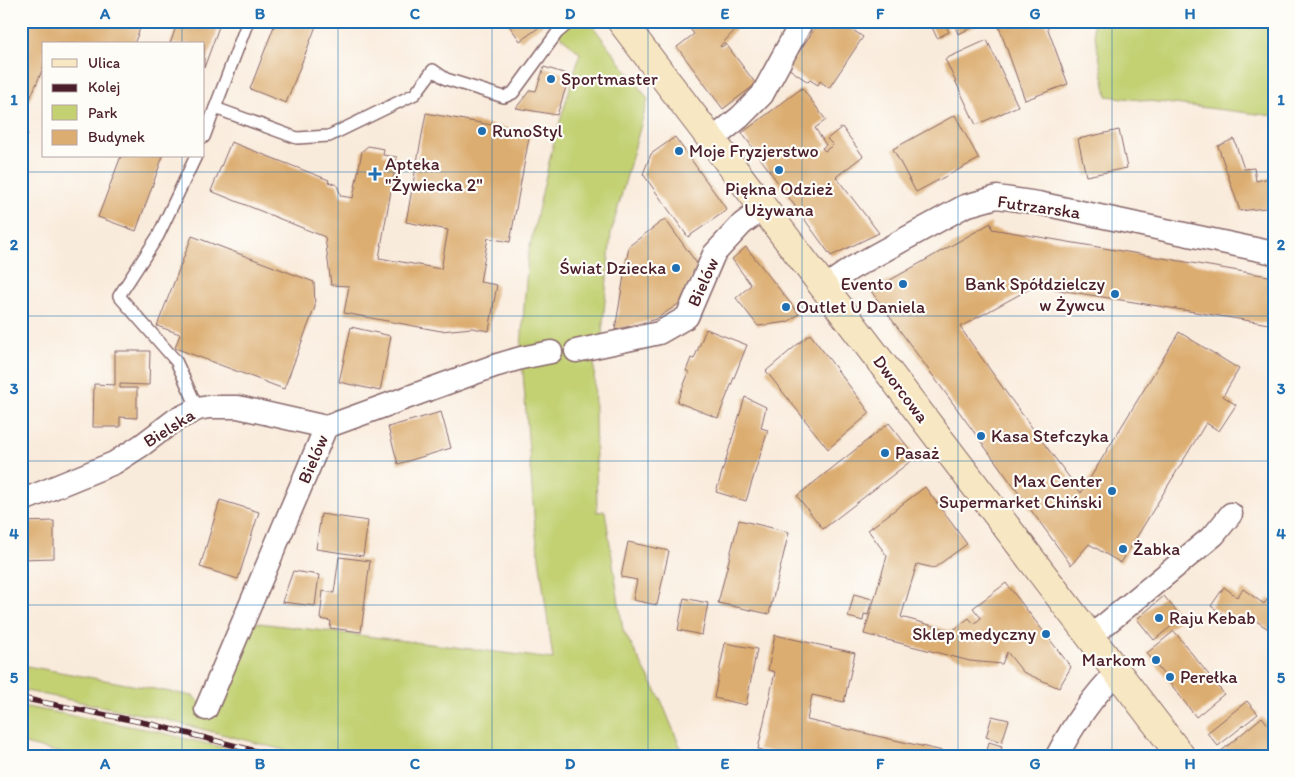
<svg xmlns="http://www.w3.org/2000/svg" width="1295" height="777" viewBox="0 0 1295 777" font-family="Itim,sans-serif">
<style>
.green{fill:#c3d173;stroke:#86784f}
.building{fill:#dcad71}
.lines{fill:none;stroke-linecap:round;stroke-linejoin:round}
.lane-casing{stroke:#876669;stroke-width:14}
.street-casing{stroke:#876669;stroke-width:25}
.secondary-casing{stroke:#876669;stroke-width:30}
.lane{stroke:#fff;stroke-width:11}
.street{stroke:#fff;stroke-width:22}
.secondary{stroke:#f7e8c3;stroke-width:28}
.rail-casing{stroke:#4a1f2b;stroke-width:5.5}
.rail{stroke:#fdfcf7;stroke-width:4;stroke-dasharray:11;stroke-linecap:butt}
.grid{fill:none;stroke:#1f6fb2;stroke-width:1;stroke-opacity:0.55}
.poi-dot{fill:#1f6fb2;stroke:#fdfcf7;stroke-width:2}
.labels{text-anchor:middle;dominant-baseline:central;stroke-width:4.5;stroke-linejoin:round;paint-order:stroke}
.poi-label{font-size:18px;fill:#4a1f2b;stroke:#fdfcf7;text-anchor:start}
.street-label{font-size:18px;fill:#4a1f2b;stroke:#fdfcf7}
.neatline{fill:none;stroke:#1f6fb2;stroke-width:2}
.grid-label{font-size:16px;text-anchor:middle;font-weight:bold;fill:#1f6fb2}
</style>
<rect width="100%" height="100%" fill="#fdfcf7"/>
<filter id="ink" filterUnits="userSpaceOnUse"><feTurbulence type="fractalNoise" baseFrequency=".02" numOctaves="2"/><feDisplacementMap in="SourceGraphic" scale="10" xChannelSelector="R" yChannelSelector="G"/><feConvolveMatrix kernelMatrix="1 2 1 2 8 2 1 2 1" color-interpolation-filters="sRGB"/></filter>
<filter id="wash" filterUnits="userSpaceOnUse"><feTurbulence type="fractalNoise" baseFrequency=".0096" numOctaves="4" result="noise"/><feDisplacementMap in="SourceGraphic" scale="20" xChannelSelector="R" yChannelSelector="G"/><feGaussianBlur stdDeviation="1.12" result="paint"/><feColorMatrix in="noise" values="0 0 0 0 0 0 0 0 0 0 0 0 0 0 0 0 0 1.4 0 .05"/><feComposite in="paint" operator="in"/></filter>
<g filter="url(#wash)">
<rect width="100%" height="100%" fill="#f9ebdb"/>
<g class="green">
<polygon points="571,21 589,21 648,99 611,233 601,346 594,365 597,512 605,511 623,630 661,700 684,756 307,756 155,717 21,690 21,665 193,696 214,716 251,622 553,659 535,528 521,347 528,255 552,149 580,53 557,33"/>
<polygon points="1092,21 1274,21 1274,116 1107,96"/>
<polygon points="21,706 150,730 258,756 72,756 21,743"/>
</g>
<g id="blocks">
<g class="building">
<polygon points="21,21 104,21 115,26 116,21 143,21 134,44 44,44 44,66 29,101 21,98"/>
<polygon points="178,21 221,21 204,68 204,44 170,44"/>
<polygon points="276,21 318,21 286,103 250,89"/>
<polygon points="506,21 548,21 520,41"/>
<polygon points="693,21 731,21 738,27 720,46 721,47 726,44 756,84 723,109 677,47 694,34 687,25"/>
<polygon points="820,21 840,21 863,37 829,88 820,81 818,85 810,80 808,82 788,68"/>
<polygon points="929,21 944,21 949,32 937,38"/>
<polygon points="953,21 987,21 958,34"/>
<polygon points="1006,21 1045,21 1068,84 1025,100 998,24"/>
<polygon points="987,40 1018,106 976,125 945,59"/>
<polygon points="544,67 570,75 557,115 516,108 530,90 536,91"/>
<polygon points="802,88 826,120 815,128 826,145 822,148 825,151 833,145 827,139 842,127 863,156 836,177 879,233 831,256 742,133"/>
<polygon points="426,113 530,132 510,242 488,238 480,282 497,285 489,331 472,328 441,331 344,313 349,286 331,285 325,237 211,191 231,142 329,180 328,182 337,185 341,196 353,198 362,151 368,146 384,149 383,155 397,157 379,258 441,269 448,230 406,222"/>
<polygon points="955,115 979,159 916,192 893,149"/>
<polygon points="21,130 28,134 21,145"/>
<polygon points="1119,130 1127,168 1086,176 1078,139"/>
<polygon points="675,137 727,210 688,237 643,174 651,154"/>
<polygon points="1234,139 1244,169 1254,168 1256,181 1274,177 1274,207 1240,211 1218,146"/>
<polygon points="121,156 163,156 136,231 98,217"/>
<polygon points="665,219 698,265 680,303 656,319 615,330 629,246"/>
<polygon points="991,223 992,229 1274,277 1274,295 1269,324 1035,286 960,327 1010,398 1081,493 1179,332 1239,369 1223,396 1236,405 1219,431 1206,423 1121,563 1089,544 1071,565 871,291"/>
<polygon points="192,236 314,282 315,307 284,389 175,348 180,334 157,326"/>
<polygon points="746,247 799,314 788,322 758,326 736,298 751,285 732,259"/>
<polygon points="351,327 391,336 380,391 339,382"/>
<polygon points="706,329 747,345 718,418 677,402 689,372 686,371 691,358 694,359"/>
<polygon points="810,334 870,413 828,449 766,371"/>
<polygon points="115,351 150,351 149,385 120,384 120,388 137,388 137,418 120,417 120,427 93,427 94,384 115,385"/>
<polygon points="745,397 766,407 761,428 768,430 746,501 716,492"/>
<polygon points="441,412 451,448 398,464 388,427"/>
<polygon points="889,423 916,457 823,529 797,496"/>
<polygon points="21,466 27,481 21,484"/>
<polygon points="925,487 967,544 934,568 917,564 901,617 952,631 969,618 974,624 981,618 973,608 1006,583 1071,667 1059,688 1023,672 1007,652 1002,664 970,661 864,634 887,556 868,530"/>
<polygon points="220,500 259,512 238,579 200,567"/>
<polygon points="321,514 368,521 363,556 316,549"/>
<polygon points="739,520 789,532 769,614 718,603"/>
<polygon points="54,521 54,558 21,559 21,522"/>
<polygon points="628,542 669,551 657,605 633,600 637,580 621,577"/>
<polygon points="339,557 370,561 361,632 330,628 331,621 320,619 323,591 334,593"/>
<polygon points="293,571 319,575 315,606 282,602"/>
<polygon points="1224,587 1237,597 1243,589 1264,604 1268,598 1274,602 1274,633 1246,614 1239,625 1211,606"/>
<polygon points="854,594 872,599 868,615 864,614 863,621 848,617"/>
<polygon points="1164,596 1182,618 1154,640 1137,619"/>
<polygon points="684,598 708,603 702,635 678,630"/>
<polygon points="1174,631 1224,694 1196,717 1147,653"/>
<polygon points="775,635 855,653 844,702 812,695 807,720 956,754 956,756 788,756 758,749 775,672 768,670"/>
<polygon points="725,643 757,649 746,705 714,698"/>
<polygon points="1247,701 1258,714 1218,746 1207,733"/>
<polygon points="992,716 1009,720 1002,742 986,737"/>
<polygon points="1262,717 1274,732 1274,756 1221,756 1219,753"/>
<polygon points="989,742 1002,746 999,756 986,756"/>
</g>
</g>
</g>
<g filter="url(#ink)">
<use href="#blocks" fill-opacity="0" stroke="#876669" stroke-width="1"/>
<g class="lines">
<g class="lane-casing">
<g id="lane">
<polyline points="215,108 297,138 329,136 415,94 433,70 446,79 504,97 513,93 557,33 571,21"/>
<polyline points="204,137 248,21"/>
<polyline points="196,156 158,236 119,296 176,361 198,409"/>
</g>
</g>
<g class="street-casing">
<g id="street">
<polyline points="712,140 740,117 762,95 802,21"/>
<polyline points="823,288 852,268 965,206 997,197 1038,203 1274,253"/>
<polyline points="576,351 659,333 687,317 714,254 742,224 763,208"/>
<polyline points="21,501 114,463 142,445 175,420 198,409 209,407 238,407 326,427"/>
<polyline points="1090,637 1214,535 1231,514"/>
<polyline points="206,709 326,427 494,366 521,358 551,352"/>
<path d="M1057,756C1073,725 1093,696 1117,672"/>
</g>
</g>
<g class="secondary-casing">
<polyline id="secondary" points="621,21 1181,756"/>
</g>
<use href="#lane" class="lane"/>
<use href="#street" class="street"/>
<use href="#secondary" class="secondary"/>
<g class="rail-casing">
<polyline id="rail" points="21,698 151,724 275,756"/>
</g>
<use href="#rail" class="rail"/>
</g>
</g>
<path class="grid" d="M182,21V44M338,21V756M492,21V756M648,21V756M802,21V756M958,21V756M1112,21V756M182,156V756M21,172H1274M21,316H1274M21,461H1274M21,605H1274"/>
<g class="poi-dot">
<circle cx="551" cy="79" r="5"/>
<circle cx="482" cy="131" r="5"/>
<circle cx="679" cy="151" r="5"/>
<circle cx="779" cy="170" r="5"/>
<path d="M372.5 166.5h5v5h5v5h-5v5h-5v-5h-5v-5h5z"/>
<circle cx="676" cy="268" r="5"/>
<circle cx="903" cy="284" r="5"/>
<circle cx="1115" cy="294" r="5"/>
<circle cx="786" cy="307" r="5"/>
<circle cx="981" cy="436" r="5"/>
<circle cx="885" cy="453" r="5"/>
<circle cx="1112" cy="491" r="5"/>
<circle cx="1123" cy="549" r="5"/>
<circle cx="1159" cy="618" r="5"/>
<circle cx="1046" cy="634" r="5"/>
<circle cx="1156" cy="660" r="5"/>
<circle cx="1170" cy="677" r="5"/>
</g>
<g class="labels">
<g class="poi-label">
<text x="561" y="79">Sportmaster</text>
<text x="492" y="131">RunoStyl</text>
<text x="689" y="151">Moje Fryzjerstwo</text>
<text x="385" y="164">Apteka<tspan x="385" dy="21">"Żywiecka 2"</tspan></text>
<text x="779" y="189" text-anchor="middle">Piękna Odzież<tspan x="779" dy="21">Używana</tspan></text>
<text x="666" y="268" text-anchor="end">Świat Dziecka</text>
<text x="893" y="284" text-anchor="end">Evento</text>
<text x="1105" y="284" text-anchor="end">Bank Spółdzielczy<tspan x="1105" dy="21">w Żywcu</tspan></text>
<text x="796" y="307">Outlet U Daniela</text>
<text x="991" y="436">Kasa Stefczyka</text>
<text x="895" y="453">Pasaż</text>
<text x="1102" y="481" text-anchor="end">Max Center<tspan x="1102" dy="21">Supermarket Chiński</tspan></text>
<text x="1133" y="549">Żabka</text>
<text x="1169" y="618">Raju Kebab</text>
<text x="1036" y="634" text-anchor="end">Sklep medyczny</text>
<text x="1146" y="660" text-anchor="end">Markom</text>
<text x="1180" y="677">Perełka</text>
</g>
<g class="street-label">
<text transform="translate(1039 207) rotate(8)">Futrzarska</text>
<text transform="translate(703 282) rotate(-66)">Bielów</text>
<text transform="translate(901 389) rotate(53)">Dworcowa</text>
<text transform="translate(169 428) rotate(-32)">Bielska</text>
<text transform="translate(313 459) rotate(-67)">Bielów</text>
</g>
</g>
<rect width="1295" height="777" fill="none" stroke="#fdfcf7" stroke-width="55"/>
<rect x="42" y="42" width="162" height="115" fill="#fdfcf7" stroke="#b5a4a5"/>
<rect x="52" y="59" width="25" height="8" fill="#f7e8c3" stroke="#b5a4a5"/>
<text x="88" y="68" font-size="15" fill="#4a1f2b">Ulica</text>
<rect x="52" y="84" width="25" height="8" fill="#4a1f2b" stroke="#b5a4a5"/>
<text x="88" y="92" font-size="15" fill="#4a1f2b">Kolej</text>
<rect x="52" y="105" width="25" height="15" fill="#c3d173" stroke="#b5a4a5"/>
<text x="88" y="118" font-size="15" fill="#4a1f2b">Park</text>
<rect x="52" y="130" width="25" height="15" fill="#dcad71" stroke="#b5a4a5"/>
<text x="88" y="142" font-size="15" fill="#4a1f2b">Budynek</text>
<rect x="28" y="28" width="1240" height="722" class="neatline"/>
<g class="grid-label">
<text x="105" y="19">A</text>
<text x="260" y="19">B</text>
<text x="415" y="19">C</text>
<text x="570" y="19">D</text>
<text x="725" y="19">E</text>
<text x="880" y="19">F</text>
<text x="1035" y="19">G</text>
<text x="1190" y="19">H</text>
<text x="14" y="105">1</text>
<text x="1281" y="105">1</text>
<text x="14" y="250">2</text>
<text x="1281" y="250">2</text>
<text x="14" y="394">3</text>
<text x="1281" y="394">3</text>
<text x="14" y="539">4</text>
<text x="1281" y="539">4</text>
<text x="14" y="683">5</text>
<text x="1281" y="683">5</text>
<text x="105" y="769">A</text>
<text x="260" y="769">B</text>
<text x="415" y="769">C</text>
<text x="570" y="769">D</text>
<text x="725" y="769">E</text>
<text x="880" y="769">F</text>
<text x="1035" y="769">G</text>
<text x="1190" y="769">H</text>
</g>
</svg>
